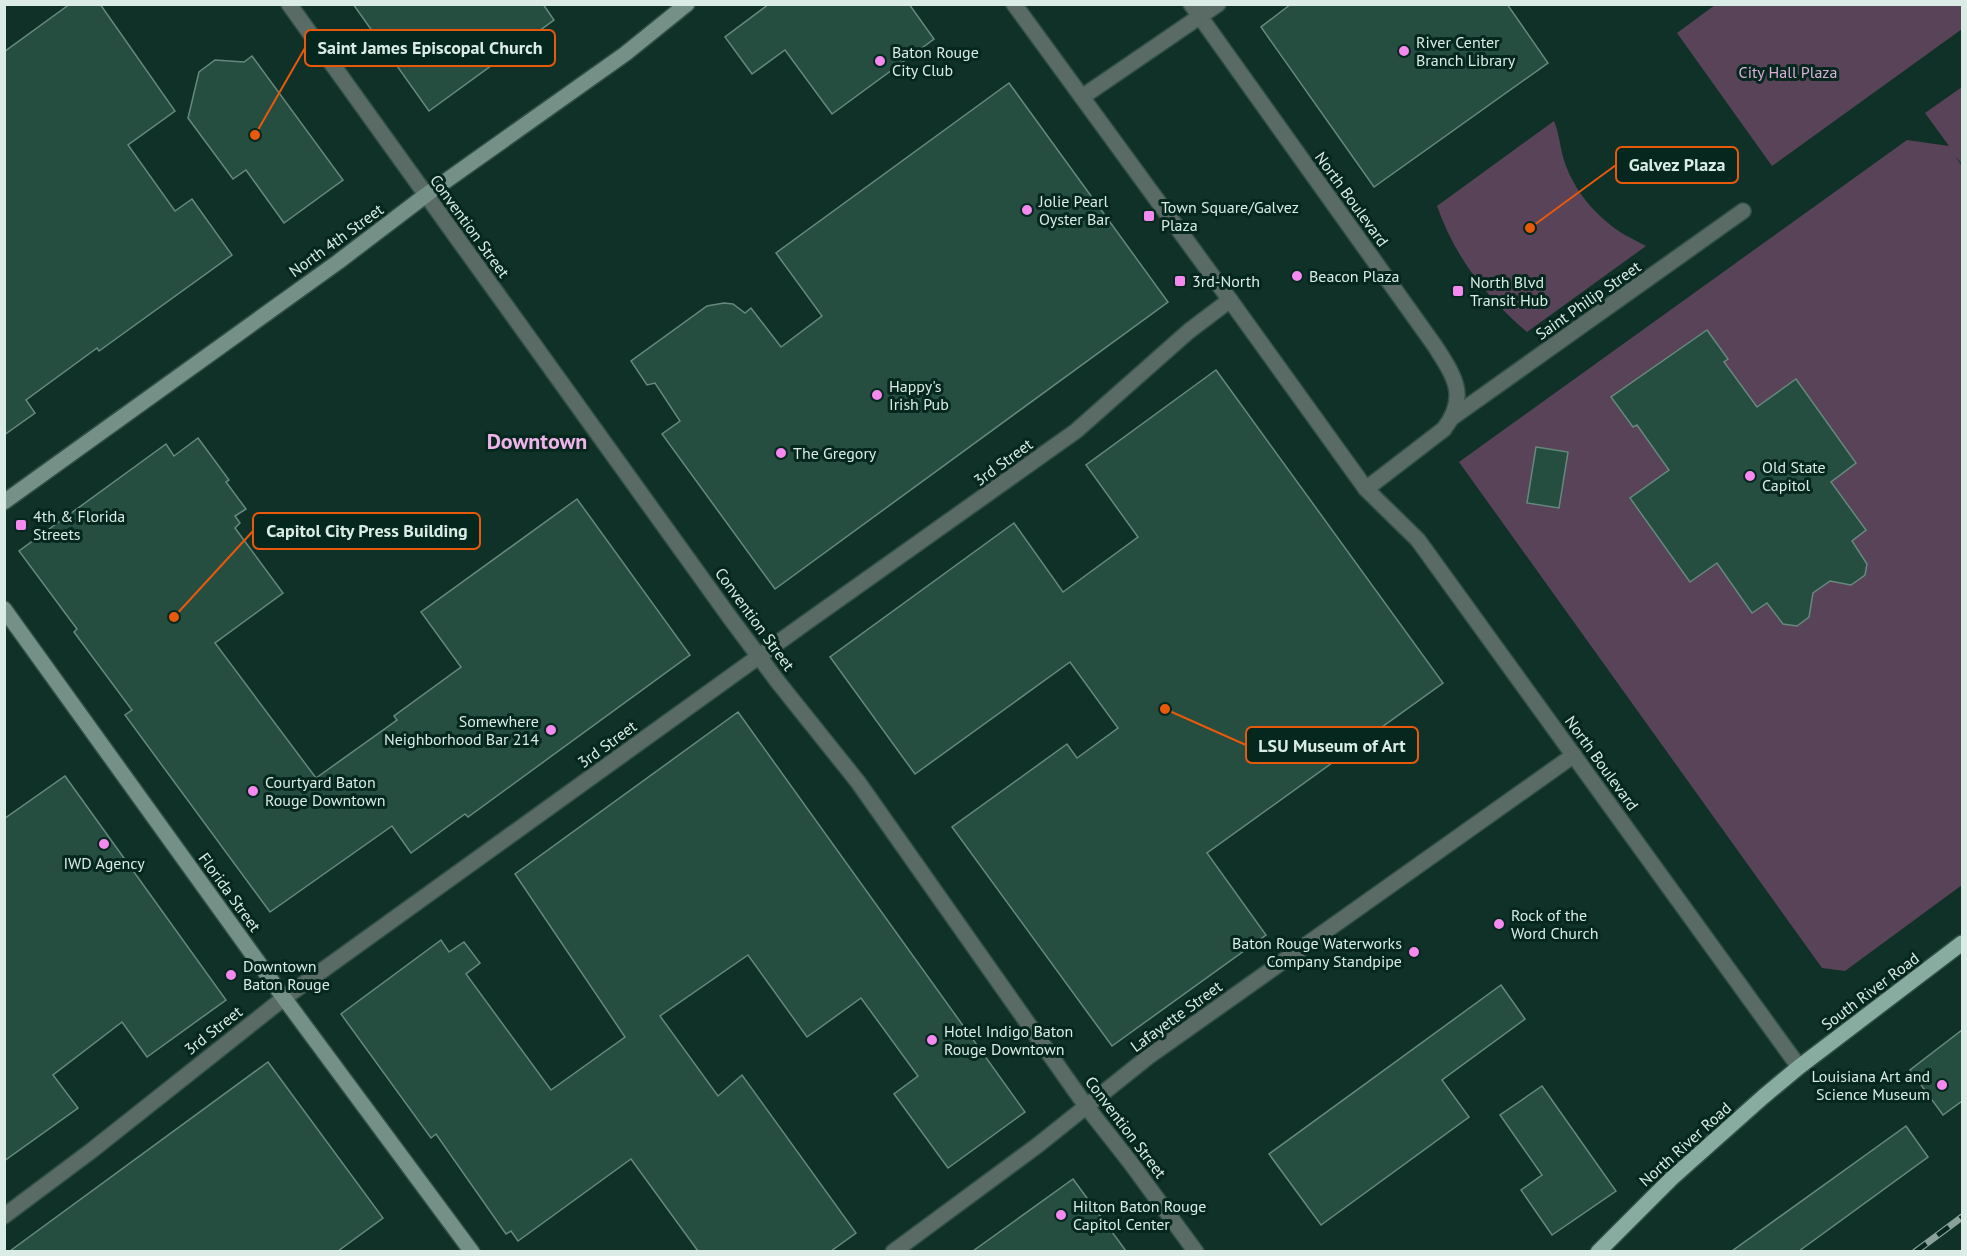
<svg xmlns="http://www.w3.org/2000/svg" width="1967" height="1256" viewBox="0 0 1967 1256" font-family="'PT Sans',sans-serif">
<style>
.green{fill:#594358}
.building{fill:#254d40;stroke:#67897d;stroke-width:1.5}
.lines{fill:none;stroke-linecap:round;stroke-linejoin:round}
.minor-casing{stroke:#304f45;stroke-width:18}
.tertiary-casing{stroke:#304f45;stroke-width:18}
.secondary-casing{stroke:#304f45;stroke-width:18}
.primary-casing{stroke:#304f45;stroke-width:18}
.minor{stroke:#5a6b65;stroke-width:15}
.tertiary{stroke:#5a6b65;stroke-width:15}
.secondary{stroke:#759086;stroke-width:15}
.primary{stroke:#89aca0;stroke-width:15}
.rail-casing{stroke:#89a199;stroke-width:7}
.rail{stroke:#05271d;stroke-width:4.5;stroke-dasharray:14;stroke-linecap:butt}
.poi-dot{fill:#f589ef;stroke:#05271d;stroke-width:2}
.labels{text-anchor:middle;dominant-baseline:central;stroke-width:6;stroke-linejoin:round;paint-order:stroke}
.poi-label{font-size:16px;fill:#daece5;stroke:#05271d;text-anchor:start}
.park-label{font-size:16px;fill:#ddaed9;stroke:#05271d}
.street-label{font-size:16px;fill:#daece5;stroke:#05271d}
.district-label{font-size:22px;font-weight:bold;fill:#efb3ea;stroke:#05271d}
.leader{fill:none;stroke:#e8590c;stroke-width:2}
.callout-dot{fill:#e8590c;stroke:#05271d;stroke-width:2}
.callout{fill:#05271d;stroke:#e8590c;stroke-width:2}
.callout-label{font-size:18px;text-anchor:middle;font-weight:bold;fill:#daece5}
</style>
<rect width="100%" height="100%" fill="#103127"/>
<g class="green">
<polygon points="1715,5 1962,5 1962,29 1772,166 1677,33"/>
<polygon points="1962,87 1962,164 1955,156 1962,166 1962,885 1845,971 1822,968 1459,462 1907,140 1949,146 1925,113"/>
<path d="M1554,121C1560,135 1560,151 1566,166C1577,195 1599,219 1625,235C1632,239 1639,242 1646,246L1527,332C1486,297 1455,257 1437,206Z"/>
</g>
<g class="building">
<polygon points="70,4 100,4 175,111 128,145 175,211 192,199 232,255 99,351 97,348 26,400 35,413 4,435 4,52"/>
<polygon points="353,4 543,4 554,20 429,111"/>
<polygon points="769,4 909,4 934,39 832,114 785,50 752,74 725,37"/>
<polygon points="1291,4 1507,4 1548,63 1374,187 1261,27"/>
<polygon points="252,56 343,180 284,223 246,170 233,179 188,118 199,72 215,60 244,62"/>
<polygon points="1009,83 1168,302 775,589 662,434 680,421 655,383 647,385 631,361 707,306 724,303 733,304 745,313 751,308 781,347 822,316 776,253"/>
<polygon points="1707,330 1728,359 1724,362 1757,407 1796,379 1856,463 1831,482 1866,530 1852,541 1867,564 1865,575 1851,585 1830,581 1813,593 1809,617 1797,626 1783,624 1767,603 1752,613 1717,563 1690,582 1630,498 1669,470 1637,425 1633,427 1611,397"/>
<polygon points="1216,370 1443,683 1207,853 1266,935 1112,1046 952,827 1067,744 1077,758 1118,728 1070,662 915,774 830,657 1014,523 1063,592 1138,537 1086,465"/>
<polygon points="198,438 229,480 226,482 246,509 235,516 240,523 235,528 283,593 215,643 316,778 397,720 394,716 461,667 421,612 577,499 690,655 468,817 465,814 411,853 392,826 270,912 125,715 132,710 74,632 77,629 19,551 166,444 174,456"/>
<polygon points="1536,447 1568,452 1559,508 1527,503"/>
<polygon points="738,712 1025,1112 948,1168 894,1094 918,1076 861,998 807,1037 748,955 660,1016 718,1096 742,1075 856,1233 831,1251 698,1251 631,1159 518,1241 511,1231 506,1234 436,1134 431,1138 341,1014 441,940 449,952 464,942 480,963 466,974 551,1090 625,1037 515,874"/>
<polygon points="65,776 226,1000 147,1057 122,1022 53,1075 78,1108 4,1161 4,819"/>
<polygon points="1501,985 1525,1019 1442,1080 1469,1117 1321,1225 1269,1154"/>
<polygon points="1962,1030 1962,1101 1943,1115 1910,1070"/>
<polygon points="268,1062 383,1218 338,1251 10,1251"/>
<polygon points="1542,1086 1616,1191 1552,1235 1521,1190 1542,1175 1500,1115"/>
<polygon points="1906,1126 1928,1157 1799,1251 1732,1251"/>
<polygon points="1073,1179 1126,1251 973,1251"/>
</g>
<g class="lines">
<g class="minor-casing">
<g id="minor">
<polyline points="289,4 731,619 778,682 858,782 1086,1106 1130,1162 1196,1252"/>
<polyline points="1453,417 1743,211"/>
<polyline points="4,1216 91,1151 284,998"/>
<polyline points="893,1252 1038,1145 1148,1057 1574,755"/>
</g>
</g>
<g class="tertiary-casing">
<g id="tertiary">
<polyline points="1014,4 1230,300 1366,489 1418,540 1799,1067"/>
<path d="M1191,4L1435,346C1454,376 1469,396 1444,429L1366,489"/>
<polyline points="1082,97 1218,4"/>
<polyline points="284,998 804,624 1076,431 1189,331 1230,300"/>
</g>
</g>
<g class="secondary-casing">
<g id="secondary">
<polyline points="4,502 338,262 426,195 625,54 687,4"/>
<polyline points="4,609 284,998 472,1252"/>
</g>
</g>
<g class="primary-casing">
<polyline id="primary" points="1598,1252 1672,1178 1763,1097 1799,1067 1962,943"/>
</g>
<use href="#minor" class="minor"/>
<use href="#tertiary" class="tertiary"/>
<use href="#secondary" class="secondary"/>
<use href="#primary" class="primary"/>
<g class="rail-casing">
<polyline id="rail" points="1915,1252 1962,1217"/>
</g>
<use href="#rail" class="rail"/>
</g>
<g class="poi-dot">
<circle cx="1404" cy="51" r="6"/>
<circle cx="880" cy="61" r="6"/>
<circle cx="1027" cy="210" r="6"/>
<rect x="1143" y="210" width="12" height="12" rx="3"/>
<circle cx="1297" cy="276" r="6"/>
<rect x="1174" y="275" width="12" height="12" rx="3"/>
<rect x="1452" y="285" width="12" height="12" rx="3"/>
<circle cx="877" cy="395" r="6"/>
<circle cx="781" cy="453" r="6"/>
<circle cx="1750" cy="476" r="6"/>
<rect x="15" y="519" width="12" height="12" rx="3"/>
<circle cx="551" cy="730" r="6"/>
<circle cx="253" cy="791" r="6"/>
<circle cx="104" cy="844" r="6"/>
<circle cx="1499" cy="924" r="6"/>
<circle cx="1414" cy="952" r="6"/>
<circle cx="231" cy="975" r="6"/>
<circle cx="932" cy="1040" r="6"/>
<circle cx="1942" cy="1085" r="6"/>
<circle cx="1061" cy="1215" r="6"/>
</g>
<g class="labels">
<g class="poi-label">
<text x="1416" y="42">River Center<tspan x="1416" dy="18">Branch Library</tspan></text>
<text x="892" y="52">Baton Rouge<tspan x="892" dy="18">City Club</tspan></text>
<text x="1039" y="201">Jolie Pearl<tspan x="1039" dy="18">Oyster Bar</tspan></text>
<text x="1161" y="207">Town Square/Galvez<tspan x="1161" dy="18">Plaza</tspan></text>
<text x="1309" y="276">Beacon Plaza</text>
<text x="1192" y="281">3rd-North</text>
<text x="1470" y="282">North Blvd<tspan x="1470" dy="18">Transit Hub</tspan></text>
<text x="889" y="386">Happy's<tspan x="889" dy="18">Irish Pub</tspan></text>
<text x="793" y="453">The Gregory</text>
<text x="1762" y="467">Old State<tspan x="1762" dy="18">Capitol</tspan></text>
<text x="33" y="516">4th &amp; Florida<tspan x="33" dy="18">Streets</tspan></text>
<text x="539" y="721" text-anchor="end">Somewhere<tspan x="539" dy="18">Neighborhood Bar 214</tspan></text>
<text x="265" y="782">Courtyard Baton<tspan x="265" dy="18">Rouge Downtown</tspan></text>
<text x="104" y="863" text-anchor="middle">IWD Agency</text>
<text x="1511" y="915">Rock of the<tspan x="1511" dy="18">Word Church</tspan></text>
<text x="1402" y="943" text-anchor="end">Baton Rouge Waterworks<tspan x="1402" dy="18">Company Standpipe</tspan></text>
<text x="243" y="966">Downtown<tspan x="243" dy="18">Baton Rouge</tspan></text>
<text x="944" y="1031">Hotel Indigo Baton<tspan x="944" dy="18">Rouge Downtown</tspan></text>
<text x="1930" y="1076" text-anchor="end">Louisiana Art and<tspan x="1930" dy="18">Science Museum</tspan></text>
<text x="1073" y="1206">Hilton Baton Rouge<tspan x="1073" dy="18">Capitol Center</tspan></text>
</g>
<g class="park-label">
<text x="1788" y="72">City Hall Plaza</text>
</g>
<g class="street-label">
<text transform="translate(1352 199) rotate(54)">North Boulevard</text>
<text transform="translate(470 226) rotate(54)">Convention Street</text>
<text transform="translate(336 240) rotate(-36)">North 4th Street</text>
<text transform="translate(1588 300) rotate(-35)">Saint Philip Street</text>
<text transform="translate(1003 462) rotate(-36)">3rd Street</text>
<text transform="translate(755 619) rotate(54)">Convention Street</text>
<text transform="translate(607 744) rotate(-36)">3rd Street</text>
<text transform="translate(1602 763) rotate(54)">North Boulevard</text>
<text transform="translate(230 892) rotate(54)">Florida Street</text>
<text transform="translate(1870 991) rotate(-37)">South River Road</text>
<text transform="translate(1176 1016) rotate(-36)">Lafayette Street</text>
<text transform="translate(213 1030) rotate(-38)">3rd Street</text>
<text transform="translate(1126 1127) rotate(53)">Convention Street</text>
<text transform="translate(1685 1144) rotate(-42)">North River Road</text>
</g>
<g class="district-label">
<text x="537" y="441">Downtown</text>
</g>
</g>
<path class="leader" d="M255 135L305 48M1530 228L1616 165M174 617L253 531M1165 709L1246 745"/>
<g class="callout-dot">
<circle cx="255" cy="135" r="6"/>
<circle cx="1530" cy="228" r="6"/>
<circle cx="174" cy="617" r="6"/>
<circle cx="1165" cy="709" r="6"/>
</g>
<g class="callout">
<rect x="305" y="30" width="250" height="36" rx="6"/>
<rect x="1616" y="147" width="122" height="36" rx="6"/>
<rect x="253" y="513" width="227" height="36" rx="6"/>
<rect x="1246" y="727" width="172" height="36" rx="6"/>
</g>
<g class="callout-label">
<text x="430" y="54">Saint James Episcopal Church</text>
<text x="1677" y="171">Galvez Plaza</text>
<text x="367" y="537">Capitol City Press Building</text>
<text x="1332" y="752">LSU Museum of Art</text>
</g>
<rect width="1967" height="1256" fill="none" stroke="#daece5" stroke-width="12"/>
</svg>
